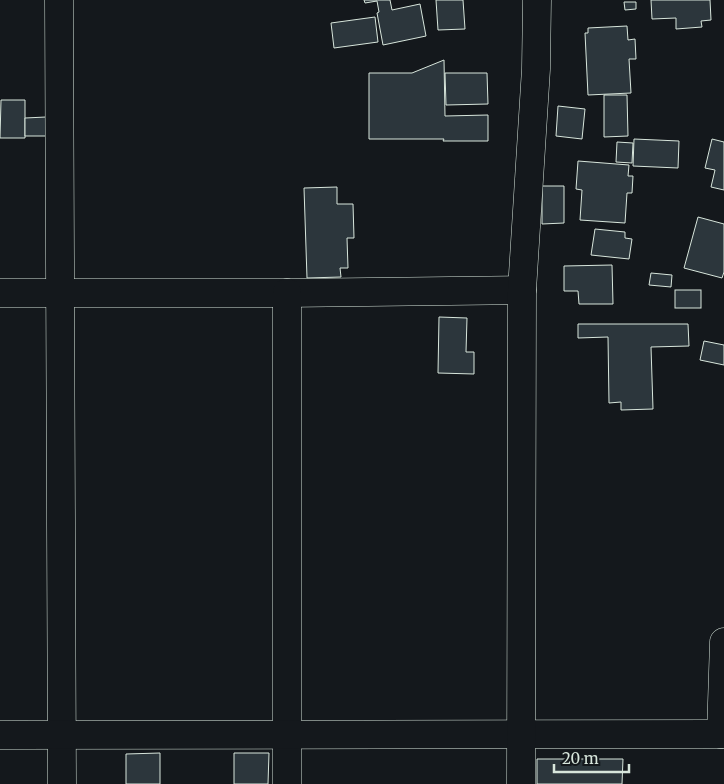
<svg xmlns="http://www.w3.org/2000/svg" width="724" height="784" viewBox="0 0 724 784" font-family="Merriweather,serif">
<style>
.building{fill:#2c363c;stroke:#d8e6dc}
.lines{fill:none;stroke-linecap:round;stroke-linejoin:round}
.minor-casing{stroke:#d8e6dc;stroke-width:29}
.minor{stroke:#14181c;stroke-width:28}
</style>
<rect width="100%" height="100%" fill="#14181c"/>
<g class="building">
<polygon points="364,0 390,0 392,10 420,4 426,36 383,45 377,13 379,12 377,1 365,3"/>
<polygon points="436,0 463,0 465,29 438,30"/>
<polygon points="651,0 710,0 711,20 701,21 702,27 676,29 676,18 652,19"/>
<polygon points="624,2 636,2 636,9 625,10"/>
<polygon points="375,17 378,42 334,48 331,23"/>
<polygon points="627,26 628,40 635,39 636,59 629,59 631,93 588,95 585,33 588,33 588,28"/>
<polygon points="444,60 445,116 488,115 488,141 443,141 444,139 369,139 369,73 412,73"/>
<polygon points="445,73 487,73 488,104 446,105"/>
<polygon points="604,95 627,95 628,136 604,137"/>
<polygon points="1,100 25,100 25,138 0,138"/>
<polygon points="558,106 585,109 582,139 556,136"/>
<polygon points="46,117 46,136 25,136 25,118"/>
<polygon points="634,139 679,141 678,168 633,166"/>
<polygon points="712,139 724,142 724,190 711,187 715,170 705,168"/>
<polygon points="617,142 633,143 632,163 616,162"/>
<polygon points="578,161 629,165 628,176 633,176 632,193 627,193 625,223 580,220 582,190 576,189"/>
<polygon points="542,186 564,186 564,223 542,224"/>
<polygon points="337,187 337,204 353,204 354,238 347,238 348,268 340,268 341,277 307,278 304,188"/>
<polygon points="698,217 724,224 724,272 722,278 684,268"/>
<polygon points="595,229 625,232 625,238 632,239 629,259 591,255"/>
<polygon points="612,265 613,304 579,304 578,291 564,291 564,266"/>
<polygon points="651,273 672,275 671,287 649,285"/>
<rect x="675" y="290" width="26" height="18"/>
<polygon points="439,317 467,318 466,352 474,352 474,374 438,373"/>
<polygon points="578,324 688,324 689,346 651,347 653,409 621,410 621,402 609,403 608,337 578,338"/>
<polygon points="704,341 724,345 724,365 700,360"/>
<polygon points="160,753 160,784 126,784 126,754"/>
<polygon points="234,753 269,753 268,784 234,784"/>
<polygon points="537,759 623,759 622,784 537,784"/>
</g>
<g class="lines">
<g class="minor-casing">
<g id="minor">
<polyline points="59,0 62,784"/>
<polyline points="0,293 287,293 522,290"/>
<polyline points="287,293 287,784"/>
<polyline points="721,734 724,642"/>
<polyline points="0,735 724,734"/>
<polyline points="521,784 522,290 536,69 537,0"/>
</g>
</g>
<use href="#minor" class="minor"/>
</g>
<path d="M554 764v8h75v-8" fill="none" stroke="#d8e6dc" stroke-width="2.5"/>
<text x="562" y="764" font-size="15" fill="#d8e6dc" stroke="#14181c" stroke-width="4" paint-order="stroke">20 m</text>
</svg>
